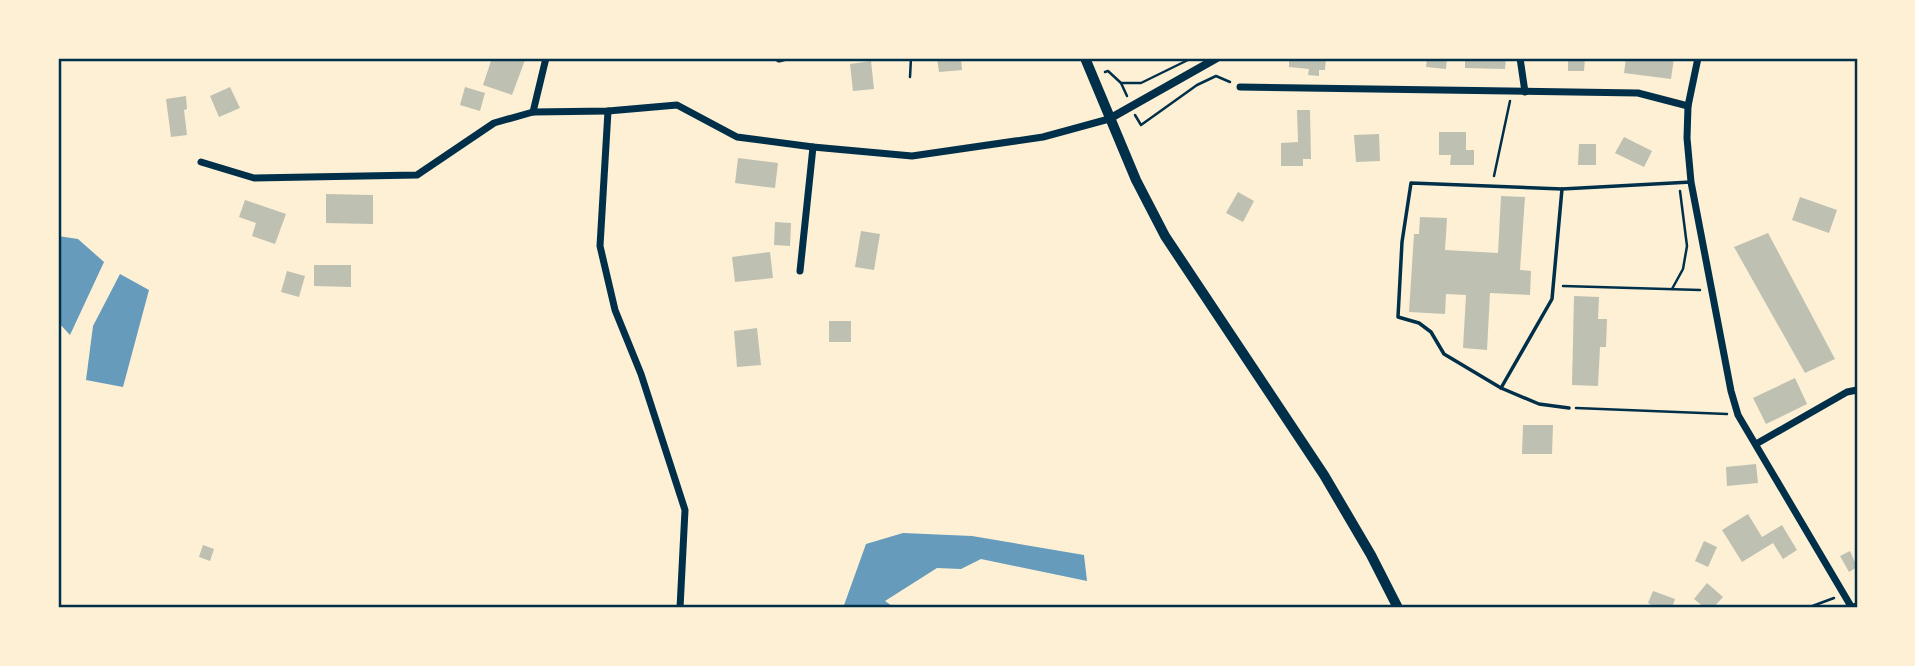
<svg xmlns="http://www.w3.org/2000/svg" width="1915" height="666" viewBox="0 0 1915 666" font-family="Rubik,sans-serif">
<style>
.water{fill:#669bbc}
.building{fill:#bec0b2}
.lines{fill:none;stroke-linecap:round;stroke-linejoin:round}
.path{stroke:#003049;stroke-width:2.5}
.service{stroke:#003049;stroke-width:3.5}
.minor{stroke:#003049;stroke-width:7}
.tertiary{stroke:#003049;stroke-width:8}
.secondary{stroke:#003049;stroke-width:10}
.primary{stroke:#003049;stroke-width:10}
.neatline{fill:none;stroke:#003049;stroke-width:2.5}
</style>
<rect width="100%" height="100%" fill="#fdf0d5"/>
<g class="water">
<polygon points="58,236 78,239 104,262 70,335 58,322"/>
<polygon points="120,274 149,290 123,387 86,380 93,326"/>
<polygon points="903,533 972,536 1084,555 1087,581 981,559 961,569 937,568 885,601 895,608 843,608 866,544"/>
</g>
<g class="building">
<polygon points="492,58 525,60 512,95 483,85"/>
<polygon points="937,58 961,58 962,70 939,72"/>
<polygon points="1289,58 1326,58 1325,70 1319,70 1319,76 1308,75 1309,69 1289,67"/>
<polygon points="1427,58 1447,58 1446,69 1426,67"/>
<polygon points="1465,58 1506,58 1505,69 1465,68"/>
<polygon points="1568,58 1585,58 1584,71 1568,71"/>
<polygon points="1626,58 1674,58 1671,79 1624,73"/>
<polygon points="871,61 874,89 853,91 850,64"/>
<polygon points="230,87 240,108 219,117 210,96"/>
<polygon points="465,87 485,93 480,111 460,105"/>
<polygon points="186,96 187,109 184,110 187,135 171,137 166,99"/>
<polygon points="1297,110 1310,110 1311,159 1303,159 1303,166 1281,166 1281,143 1298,142"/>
<polygon points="1439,132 1466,132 1466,150 1474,150 1474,165 1450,165 1451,155 1439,155"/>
<polygon points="1379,134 1380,161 1356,162 1354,135"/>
<polygon points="1624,137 1652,151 1644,167 1615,153"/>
<polygon points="1579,144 1596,144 1596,165 1578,165"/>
<polygon points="738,158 778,163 775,188 735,183"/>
<polygon points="1238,192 1254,201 1243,222 1226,213"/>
<polygon points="326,194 373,195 373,224 326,223"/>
<polygon points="1501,196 1525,197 1520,270 1531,271 1530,295 1490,293 1487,350 1463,348 1466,295 1446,294 1445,314 1409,312 1414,234 1419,234 1420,217 1447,218 1445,250 1498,253"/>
<polygon points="1800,197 1837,210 1829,233 1792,220"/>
<polygon points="245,200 286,214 275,244 252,236 256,223 239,217"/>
<polygon points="775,222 791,223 790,246 774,245"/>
<polygon points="861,231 880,234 874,270 855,267"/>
<polygon points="1768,233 1835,359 1805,373 1734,247"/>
<polygon points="770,252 773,278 735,282 732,257"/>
<polygon points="314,265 351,265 351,287 314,286"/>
<polygon points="287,271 305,276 299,297 281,292"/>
<polygon points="1574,296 1599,297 1598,319 1607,319 1606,347 1600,347 1598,386 1572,385"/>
<rect x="829" y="321" width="22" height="21"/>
<polygon points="757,328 761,365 737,367 734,331"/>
<polygon points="1795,378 1807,404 1766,424 1753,398"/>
<polygon points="1523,425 1553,425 1552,454 1522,454"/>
<polygon points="1756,464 1758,483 1727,486 1726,467"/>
<polygon points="1748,514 1762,537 1782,525 1797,550 1783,559 1773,543 1742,562 1722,530"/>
<polygon points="1704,541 1717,547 1708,567 1695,561"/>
<polygon points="203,545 214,549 210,561 199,557"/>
<polygon points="1850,551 1857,567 1849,572 1840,556"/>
<polygon points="1707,583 1723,597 1713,608 1705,608 1694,599"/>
<polygon points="1653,591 1675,599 1672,608 1657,608 1648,603"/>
</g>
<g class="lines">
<g class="path">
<polyline points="1105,72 1108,71 1121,83 1141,83 1192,58"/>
<polyline points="910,77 911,58"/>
<polyline points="1121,83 1127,96"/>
<polyline points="1135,115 1141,125 1197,85 1216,76 1230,82"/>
<polyline points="1494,176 1510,101"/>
<polyline points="1563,286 1700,290"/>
<polyline points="1672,289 1683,269 1687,246 1680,191"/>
<polyline points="1576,408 1727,414"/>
<polyline points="1807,608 1834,598"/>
</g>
<g class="service">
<polyline points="1501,388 1552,299 1562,189"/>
<polyline points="1569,408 1539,404 1501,388 1444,354 1431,332 1419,323 1398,317 1402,242 1411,183 1562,189 1691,182"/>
</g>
<g class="minor">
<polyline points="1520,58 1525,92"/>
<polyline points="1698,58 1688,106 1687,138 1691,182 1731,391 1738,415 1852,608"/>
<polyline points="779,59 783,58"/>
<polyline points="1240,87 1638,93 1688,106"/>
<polyline points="608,111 600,246 615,310 641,374 685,510 680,608"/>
<polyline points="533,112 546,58"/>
<polyline points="201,162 254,178 417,175 494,123 533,112 608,111 677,105 737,137 813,147 912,156 1043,137 1109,119"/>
<polyline points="800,271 813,147"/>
<polyline points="1756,444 1847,392 1857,390"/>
</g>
<polyline class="tertiary" points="1109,119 1217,58"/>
<polyline class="secondary" points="1855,608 1857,608"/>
<polyline class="primary" points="1085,58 1136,180 1165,236 1324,475 1371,555 1398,608"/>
</g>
<rect width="1915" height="666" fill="none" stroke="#fdf0d5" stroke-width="119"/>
<rect x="60" y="60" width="1796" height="546" class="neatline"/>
</svg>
